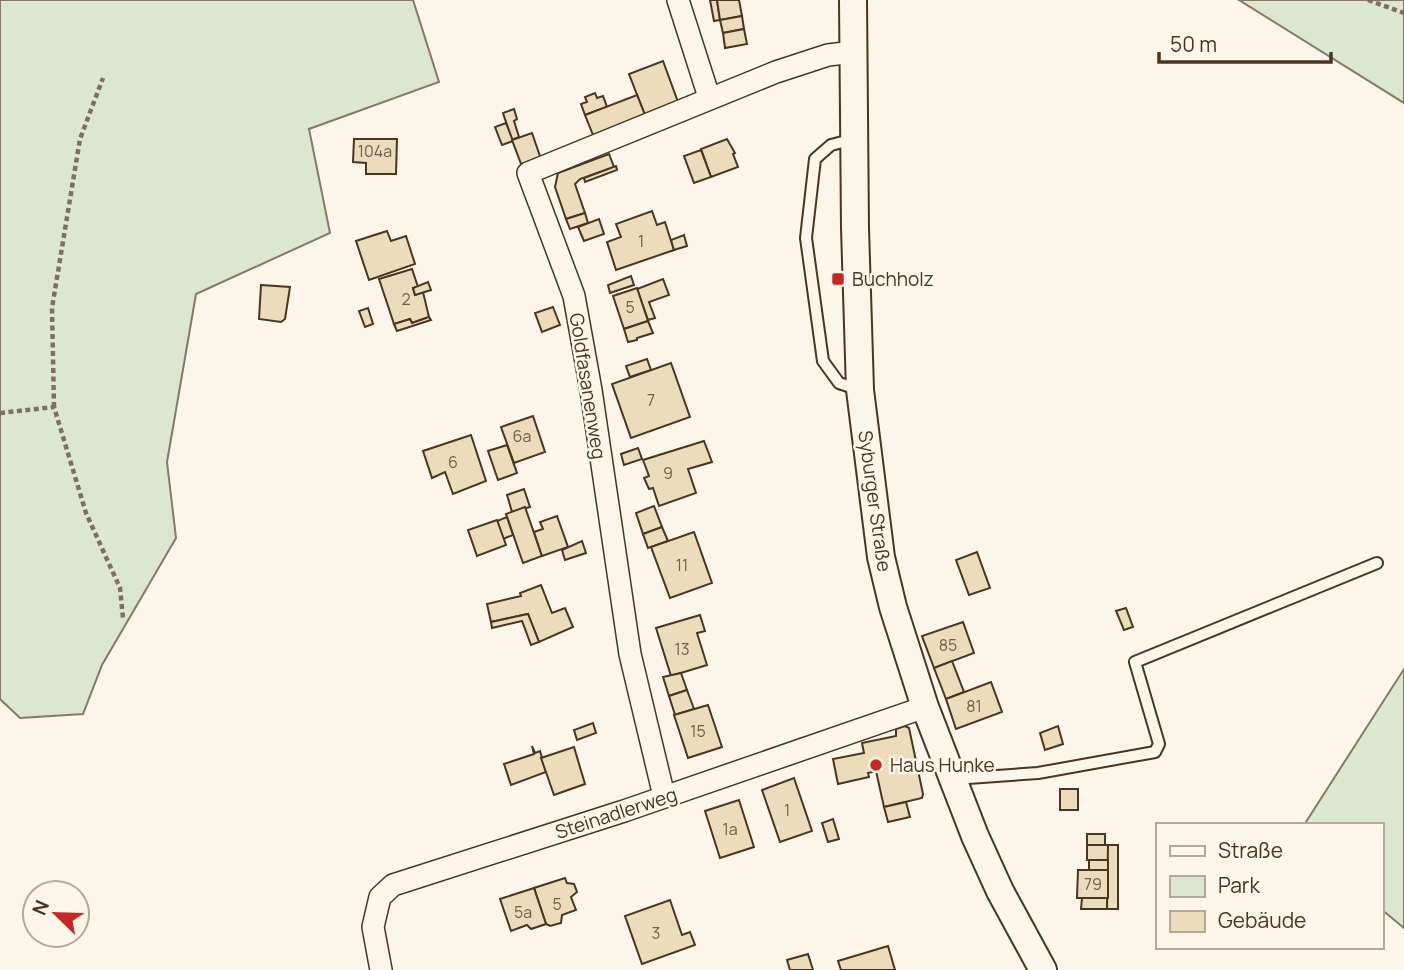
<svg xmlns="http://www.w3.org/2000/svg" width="1404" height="970" viewBox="0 0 1404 970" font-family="Manrope,sans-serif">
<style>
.green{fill:#dce7d0;stroke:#887966;stroke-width:2}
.building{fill:#ecdcbc;stroke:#4a3520;stroke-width:2}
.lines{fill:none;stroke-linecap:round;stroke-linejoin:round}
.service-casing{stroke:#4a3520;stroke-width:14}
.minor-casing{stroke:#4a3520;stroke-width:24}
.tertiary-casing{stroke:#4a3520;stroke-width:30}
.path{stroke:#7f6f5c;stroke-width:4.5;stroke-dasharray:5 3.5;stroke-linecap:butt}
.service{stroke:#fbf6e9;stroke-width:10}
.minor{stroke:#fbf6e9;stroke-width:21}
.tertiary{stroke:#fbf6e9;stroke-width:26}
.poi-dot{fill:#c62828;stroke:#fbf6e9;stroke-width:2.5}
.labels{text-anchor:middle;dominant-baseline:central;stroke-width:5;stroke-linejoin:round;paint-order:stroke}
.number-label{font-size:16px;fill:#725f47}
.poi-label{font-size:19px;fill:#4a3520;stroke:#fbf6e9;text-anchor:start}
.street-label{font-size:19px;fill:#4a3520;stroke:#fbf6e9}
</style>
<rect width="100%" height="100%" fill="#fbf6e9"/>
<g class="green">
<polygon points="0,0 413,0 439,82 309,129 330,233 196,294 167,462 176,538 102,665 83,714 20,718 0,699"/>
<polygon points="1239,0 1404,0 1404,103"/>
<polygon points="1404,669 1404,928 1381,909 1381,825 1304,825"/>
</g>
<g class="building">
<polygon points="710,0 717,0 720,20 714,21"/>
<polygon points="717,0 739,0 742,16 720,20"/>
<polygon points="742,16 744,29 723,33 720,20"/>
<polygon points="744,29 747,44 725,48 723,33"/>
<polygon points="663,61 678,102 645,115 629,74"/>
<polygon points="595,93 597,98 603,96 607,107 585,115 581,104 587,102 585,97"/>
<polygon points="637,95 645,115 593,135 585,115"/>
<polygon points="514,109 517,119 514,121 519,137 512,140 503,113"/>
<polygon points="506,123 513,141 502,145 495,127"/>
<polygon points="532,133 542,162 523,169 512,140"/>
<polygon points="354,139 397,139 396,174 366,174 366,163 353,162"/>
<polygon points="727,139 735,153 733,154 738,167 711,177 701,149"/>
<polygon points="701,150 711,177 694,183 684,156"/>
<polygon points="609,154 614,167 580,179 575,184 585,213 566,219 555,187 558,173"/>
<polygon points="616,166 617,170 585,182 584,178"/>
<polygon points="652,211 657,225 665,222 674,250 616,270 607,242 621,237 616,224"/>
<polygon points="585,213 588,223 570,229 566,219"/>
<polygon points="599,219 604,234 584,241 578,227"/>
<polygon points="387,231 391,241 406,236 415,264 369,280 356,241"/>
<polygon points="684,235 687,246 674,250 671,240"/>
<polygon points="412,269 418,287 413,288 415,295 423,292 429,317 412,323 410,319 394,324 379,279"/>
<polygon points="631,276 634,285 610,293 608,285"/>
<polygon points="663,279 669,295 649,302 655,318 648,320 637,289"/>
<polygon points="428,282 431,290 415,295 413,288"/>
<polygon points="261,285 290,287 285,319 281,322 259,319"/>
<polygon points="637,288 648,321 624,329 613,296"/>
<polygon points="553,307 560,325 542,332 535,313"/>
<polygon points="368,308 373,324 365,327 359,311"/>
<polygon points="429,317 431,320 397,331 394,324 410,319 412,323"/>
<polygon points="648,321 653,333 637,338 637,340 628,342 624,329"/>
<polygon points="647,359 651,370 630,377 626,366"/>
<polygon points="671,363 690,417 631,438 612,384"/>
<polygon points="533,416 545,452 514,463 501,427"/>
<polygon points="471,435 486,481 453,494 445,472 432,478 423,451"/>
<polygon points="704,441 712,462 688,469 696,493 659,506 653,488 649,489 644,478 649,476 643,460"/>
<polygon points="507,445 517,473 498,480 488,451"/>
<polygon points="638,448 642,459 624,465 621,454"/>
<polygon points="524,489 530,507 512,512 507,495"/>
<polygon points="654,506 662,527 643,534 636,513"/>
<polygon points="525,507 542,556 523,563 506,514"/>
<polygon points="557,516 568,547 542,556 534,532 543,529 540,522"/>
<polygon points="507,517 513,535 503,539 497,521"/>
<polygon points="497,520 506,545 477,556 468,530"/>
<polygon points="662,527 668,541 648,548 643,534"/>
<polygon points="694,532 712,583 670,598 651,547"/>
<polygon points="582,541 586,553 565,560 562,550"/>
<polygon points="977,552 990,588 969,595 956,560"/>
<polygon points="541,585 552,613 565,608 573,627 539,642 528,614 491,622 487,604 521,596 520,593"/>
<polygon points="1126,608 1133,627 1124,630 1116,611"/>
<polygon points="528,614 539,642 531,645 522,621 492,628 491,622"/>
<polygon points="700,615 705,631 697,633 707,665 671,676 656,628"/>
<polygon points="963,622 974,653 934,668 922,636"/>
<polygon points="952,661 964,692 946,699 934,668"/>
<polygon points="681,673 687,690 669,696 663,677"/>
<polygon points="991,682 1002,712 956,729 946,699"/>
<polygon points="687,690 694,709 675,715 669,696"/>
<polygon points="708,705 722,747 688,758 674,715"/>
<polygon points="593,723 596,733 577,740 574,730"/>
<polygon points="905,726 909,728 923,794 922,798 884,807 876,771 868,773 869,777 838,784 833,759 864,753 862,743 896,736 896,729"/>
<polygon points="1058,726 1063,744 1045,750 1040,733"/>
<polygon points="532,746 535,753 540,751 546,772 511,785 504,764 534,754"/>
<polygon points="574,747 585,784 554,795 541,758"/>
<polygon points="794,778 812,831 780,842 762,790"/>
<rect x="1060" y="789" width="18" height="21"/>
<polygon points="739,800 754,847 720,858 705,811"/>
<polygon points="906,802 910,817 888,822 884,807"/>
<polygon points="833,819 839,839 828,842 822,823"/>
<rect x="1087" y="834" width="18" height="11"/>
<rect x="1087" y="845" width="21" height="15"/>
<polygon points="1108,845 1118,845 1118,909 1107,909"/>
<rect x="1089" y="860" width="19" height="10"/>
<polygon points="1078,870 1108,870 1108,898 1077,898"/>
<polygon points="565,878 567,883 574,884 577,892 571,897 576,910 562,915 561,923 550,926 546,924 534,888"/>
<polygon points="534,888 546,924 531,929 527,925 511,931 500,899"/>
<polygon points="1082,898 1107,898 1107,909 1081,909"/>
<polygon points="670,900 682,935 690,932 695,945 642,964 625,916"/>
<polygon points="888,946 895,970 841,970 838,961"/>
<polygon points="808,954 813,970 790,970 787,960"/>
</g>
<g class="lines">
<g class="service-casing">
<g id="service">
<polyline points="854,139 831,145 815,159 806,238 823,361 839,383 860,390"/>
<polyline points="954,779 1038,773 1155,752 1159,744 1135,662 1377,563"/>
</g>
</g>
<g class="minor-casing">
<g id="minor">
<polyline points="678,0 709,97"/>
<polyline points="664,796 630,654 591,390 574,296 528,173 776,72 828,55 854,52"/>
<polyline points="381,970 373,927 380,897 393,885 624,811 925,707"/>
</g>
</g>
<g class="tertiary-casing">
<polyline id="tertiary" points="853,0 855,228 860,390 881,557 893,607 925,707 975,836 1000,891 1043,970"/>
</g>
<g class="path">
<polyline points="1368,0 1404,13"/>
<polyline points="54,407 52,308 80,139 103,78"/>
<polyline points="0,413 54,407 86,513 120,588 123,618"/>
</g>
<use href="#service" class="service"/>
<use href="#minor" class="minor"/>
<use href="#tertiary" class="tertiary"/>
</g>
<g class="poi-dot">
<rect x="831" y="272" width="14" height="14" rx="3.5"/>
<circle cx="876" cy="765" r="7"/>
</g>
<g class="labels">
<g class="number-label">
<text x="375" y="151">104a</text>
<text x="641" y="241">1</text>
<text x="406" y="299">2</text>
<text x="630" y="307">5</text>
<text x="651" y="400">7</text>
<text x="522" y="436">6a</text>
<text x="453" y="462">6</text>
<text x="668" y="473">9</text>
<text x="682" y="565">11</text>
<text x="948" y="645">85</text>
<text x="682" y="649">13</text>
<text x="974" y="706">81</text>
<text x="698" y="731">15</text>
<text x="787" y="810">1</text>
<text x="730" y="829">1a</text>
<text x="1093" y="884">79</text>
<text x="557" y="904">5</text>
<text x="523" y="912">5a</text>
<text x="656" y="933">3</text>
</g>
<g class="poi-label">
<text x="852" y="279">Buchholz</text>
<text x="890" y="765">Haus Hunke</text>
</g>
<g class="street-label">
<text transform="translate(588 386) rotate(81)">Goldfasanenweg</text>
<text transform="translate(875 501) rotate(82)">Syburger Straße</text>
<text transform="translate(616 813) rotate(-18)">Steinadlerweg</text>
</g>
</g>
<rect x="1156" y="823" width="228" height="126" fill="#fbf6e9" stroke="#b4a999" stroke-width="2"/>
<rect x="1170" y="846" width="35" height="10" fill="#fbf6e9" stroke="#b4a999" stroke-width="2"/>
<text x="1218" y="858" font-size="21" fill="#4a3520">Straße</text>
<rect x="1170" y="876" width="35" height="21" fill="#dce7d0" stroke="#b4a999" stroke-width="2"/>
<text x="1218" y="893" font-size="21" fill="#4a3520">Park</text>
<rect x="1170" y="911" width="35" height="21" fill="#ecdcbc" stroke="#b4a999" stroke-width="2"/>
<text x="1218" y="928" font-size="21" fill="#4a3520">Gebäude</text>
<g transform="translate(56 914) rotate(293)"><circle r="33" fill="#fbf6e9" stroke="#b4a999" stroke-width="2"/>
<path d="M0-5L12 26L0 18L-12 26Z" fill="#c62828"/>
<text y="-10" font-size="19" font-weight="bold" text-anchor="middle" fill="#4a3520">N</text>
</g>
<path d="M1159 52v10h172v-10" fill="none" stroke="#4a3520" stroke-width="3.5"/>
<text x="1170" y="52" font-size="21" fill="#4a3520" stroke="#fbf6e9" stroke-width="5" paint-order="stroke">50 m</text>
</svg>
